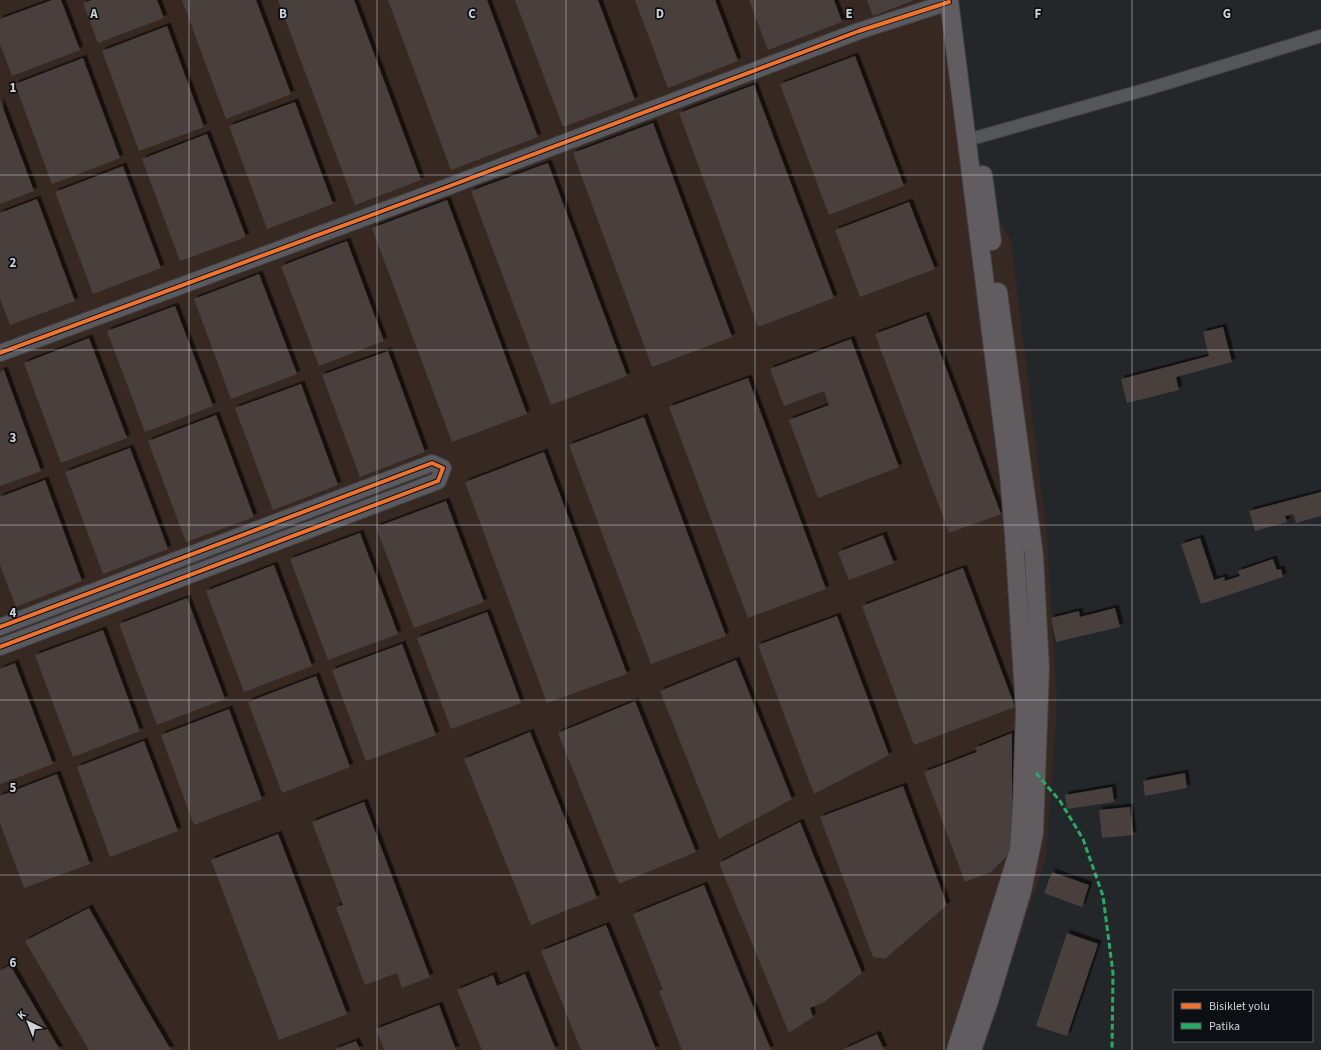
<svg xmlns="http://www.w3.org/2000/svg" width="1321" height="1050" font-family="'Source Sans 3',sans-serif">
  <defs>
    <filter id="shadow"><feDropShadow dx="3.5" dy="-3.5" stdDeviation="0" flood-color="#0009"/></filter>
  </defs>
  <rect width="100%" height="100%" fill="#24272a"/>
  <path fill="#372921" d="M 0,0 L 942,0 L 959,145 L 1011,241 L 1047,537 L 1057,704 L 1046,857 L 982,1050 L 0,1050 Z"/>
  <g fill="#493f3e" filter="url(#shadow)">
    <path d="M 52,0 L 61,0 L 80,50 L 12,76 L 0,44 L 0,19 Z"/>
    <path d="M 92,0 L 157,0 L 164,18 L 98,43 L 83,3 Z"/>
    <path d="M 182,0 L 256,0 L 291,94 L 226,119 Z"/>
    <path d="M 278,0 L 354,0 L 421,180 L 355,205 Z"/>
    <path d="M 388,0 L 487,0 L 538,137 L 451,170 Z"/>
    <path d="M 515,0 L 598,0 L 635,100 L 563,127 Z"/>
    <path d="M 635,0 L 715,0 L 738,61 L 668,88 Z"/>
    <path d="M 749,0 L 834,0 L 842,22 L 768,50 Z"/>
    <path d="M 867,0 L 914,0 L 873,16 Z"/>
    <path d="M 167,26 L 204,127 L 139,151 L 102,51 Z"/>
    <path d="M 855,56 L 904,186 L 829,215 L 780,84 Z"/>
    <path d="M 83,58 L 120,158 L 52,184 L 15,84 Z"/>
    <path d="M 754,85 L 834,298 L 758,327 L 679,113 Z"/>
    <path d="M 0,100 L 34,191 L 0,204 Z"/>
    <path d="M 295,102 L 333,204 L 267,229 L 229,126 Z"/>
    <path d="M 653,123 L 732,337 L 652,367 L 573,153 Z"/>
    <path d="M 207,134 L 246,237 L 180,261 L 142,159 Z"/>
    <path d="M 548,163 L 627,376 L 551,405 L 471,191 Z"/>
    <path d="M 123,166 L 161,268 L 93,294 L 55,192 Z"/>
    <path d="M 37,199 L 75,301 L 10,325 L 0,299 L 0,213 Z"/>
    <path d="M 447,200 L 527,414 L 452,442 L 372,228 Z"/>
    <path d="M 909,202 L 935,269 L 860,297 L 835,230 Z"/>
    <path d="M 347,241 L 384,341 L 319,366 L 281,266 Z"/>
    <path d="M 259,274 L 297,374 L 231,399 L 194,299 Z"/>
    <path d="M 175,306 L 213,406 L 145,432 L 107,331 Z"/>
    <path d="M 926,315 L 1001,514 L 949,533 L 875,334 Z"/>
    <path d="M 1223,327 L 1232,362 L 1176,377 L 1179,390 L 1127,403 L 1121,379 L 1209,356 L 1203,332 Z"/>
    <path d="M 89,338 L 127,438 L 61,463 L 24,363 Z"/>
    <path d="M 851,339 L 899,467 L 818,498 L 789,420 L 829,405 L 824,391 L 784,406 L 770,369 Z"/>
    <path d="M 388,351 L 425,452 L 360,477 L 322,375 Z"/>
    <path d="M 4,370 L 41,471 L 0,486 L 0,372 Z"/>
    <path d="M 748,378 L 826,589 L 748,618 L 669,407 Z"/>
    <path d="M 301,384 L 338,485 L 273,510 L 235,408 Z"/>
    <path d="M 216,415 L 254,517 L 186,542 L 148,441 Z"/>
    <path d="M 644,417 L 726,636 L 651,664 L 569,445 Z"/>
    <path d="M 130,448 L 168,549 L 103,574 L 65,472 Z"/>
    <path d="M 544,452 L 627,674 L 547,703 L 465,482 Z"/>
    <path d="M 45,480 L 82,581 L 16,607 L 0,565 L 0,497 Z"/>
    <path d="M 1321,492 L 1321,516 L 1296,523 L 1293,514 L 1285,516 L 1287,522 L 1255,531 L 1249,511 Z"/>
    <path d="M 446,501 L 484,602 L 414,628 L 376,527 Z"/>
    <path d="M 360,533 L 398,634 L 328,660 L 290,559 Z"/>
    <path d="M 883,535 L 894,563 L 849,580 L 838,552 Z"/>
    <path d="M 1200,538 L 1214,580 L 1224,577 L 1225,581 L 1240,576 L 1238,571 L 1273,559 L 1277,570 L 1281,569 L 1283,577 L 1201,604 L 1181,544 Z"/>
    <path d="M 274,565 L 312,666 L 244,692 L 206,591 Z"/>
    <path d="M 963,568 L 1015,707 L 914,745 L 862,606 Z"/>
    <path d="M 187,598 L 225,699 L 157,725 L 119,624 Z"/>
    <path d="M 1115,608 L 1120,627 L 1056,642 L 1051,618 L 1079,611 L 1080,617 Z"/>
    <path d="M 487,612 L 521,703 L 451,729 L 417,638 Z"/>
    <path d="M 837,616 L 889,755 L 814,794 L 758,645 Z"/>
    <path d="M 103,630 L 140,731 L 73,757 L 35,655 Z"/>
    <path d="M 402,644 L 436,735 L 366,761 L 332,670 Z"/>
    <path d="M 736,660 L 792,799 L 719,839 L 660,691 Z"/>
    <path d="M 15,663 L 53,764 L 0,784 L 0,669 Z"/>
    <path d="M 316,676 L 350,767 L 282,793 L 248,702 Z"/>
    <path d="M 635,701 L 696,852 L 619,884 L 558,733 Z"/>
    <path d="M 229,709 L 262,799 L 194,825 L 161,735 Z"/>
    <path d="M 530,732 L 597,898 L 531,925 L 464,759 Z"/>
    <path d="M 1012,733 L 1012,822 L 1009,854 L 991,872 L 965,882 L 924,772 L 977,752 L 975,748 Z"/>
    <path d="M 144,741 L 178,831 L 110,857 L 77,767 Z"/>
    <path d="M 1185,773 L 1187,788 L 1145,796 L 1143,781 Z"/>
    <path d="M 57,774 L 90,864 L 24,888 L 0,823 L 0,796 Z"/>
    <path d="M 903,786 L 947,905 L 885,959 L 873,957 L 820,817 Z"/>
    <path d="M 1112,787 L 1114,802 L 1067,809 L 1065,795 Z"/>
    <path d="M 364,802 L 430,977 L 402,988 L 397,973 L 365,985 L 336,907 L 343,905 L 312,822 Z"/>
    <path d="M 1130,807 L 1133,835 L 1102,838 L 1099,810 Z"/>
    <path d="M 800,822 L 862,973 L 824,1002 L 810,1008 L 813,1017 L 789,1033 L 719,863 Z"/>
    <path d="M 278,834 L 347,1014 L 279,1040 L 211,860 Z"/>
    <path d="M 1052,872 L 1089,885 L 1082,907 L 1044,893 Z"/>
    <path d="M 704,885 L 734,960 L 771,1050 L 682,1050 L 659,991 L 663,990 L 633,914 Z"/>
    <path d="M 89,908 L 145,1006 L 171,1050 L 89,1050 L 25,941 Z"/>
    <path d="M 606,925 L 638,1004 L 656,1050 L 581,1050 L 541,951 Z"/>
    <path d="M 1067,933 L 1098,944 L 1067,1036 L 1036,1026 Z"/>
    <path d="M 10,965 L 60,1050 L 0,1050 L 0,971 Z"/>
    <path d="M 525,974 L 556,1050 L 482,1050 L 457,990 L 493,975 L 497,986 Z"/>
    <path d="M 439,1005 L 456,1050 L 384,1050 L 376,1029 Z"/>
    <path d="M 877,1034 L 884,1050 L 844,1050 L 844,1049 Z"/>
    <path d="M 356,1041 L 360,1050 L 333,1050 Z"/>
  </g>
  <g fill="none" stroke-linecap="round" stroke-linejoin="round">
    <g stroke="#404246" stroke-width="14">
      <path id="street" d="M 978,137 L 1151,88 L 1321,36"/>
    </g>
    <g stroke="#404246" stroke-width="18">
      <g id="secondary">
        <path d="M 0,353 L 447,187 L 859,31 L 949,2"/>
        <path d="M 0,627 L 432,463 L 443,468 L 438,481 L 0,647"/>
      </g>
    </g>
    <g stroke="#404246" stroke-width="20">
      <g id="primary">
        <path d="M 949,0 L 1009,475 L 1014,535 L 1025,710 L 1022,805 L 1019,850 L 976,988 L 956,1050"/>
        <path d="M 983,175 L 992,241"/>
        <path d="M 972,1050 L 988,1004 L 1022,891 L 1034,833 L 1038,723 L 1040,669 L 1034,555 L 998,292"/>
      </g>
    </g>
    <use href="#street" stroke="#54575a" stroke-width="12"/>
    <use href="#secondary" stroke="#5a5a5e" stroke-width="16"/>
    <use href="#primary" stroke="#605c60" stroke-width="18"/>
    <path stroke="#26ab63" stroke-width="3" stroke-dasharray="6 3" stroke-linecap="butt" d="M 1036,773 L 1060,801 L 1083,839 L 1103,896 L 1113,973 L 1112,1050"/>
    <g stroke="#0c0f13" stroke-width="6">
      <g id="cycleway">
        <path d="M 0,353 L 447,187 L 859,31 L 949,2"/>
        <path d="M 0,627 L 432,463 L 443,468 L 438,481 L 0,647"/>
      </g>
    </g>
    <use href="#cycleway" stroke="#ef722f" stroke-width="4"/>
  </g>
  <path fill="none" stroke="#cdd2d7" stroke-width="1" stroke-opacity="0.55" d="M 189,0 L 189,1050M 377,0 L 377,1050M 566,0 L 566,1050M 755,0 L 755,1050M 944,0 L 944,1050M 1132,0 L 1132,1050M 0,175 L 1321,175M 0,350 L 1321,350M 0,525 L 1321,525M 0,700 L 1321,700M 0,875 L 1321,875"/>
  <g font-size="13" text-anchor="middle" font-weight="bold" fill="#cdd2d7" stroke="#0c0f13" stroke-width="3.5" stroke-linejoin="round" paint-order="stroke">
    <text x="94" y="18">A</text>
    <text x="283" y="18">B</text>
    <text x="472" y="18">C</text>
    <text x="660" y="18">D</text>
    <text x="849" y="18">E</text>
    <text x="1038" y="18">F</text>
    <text x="1227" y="18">G</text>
    <text x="13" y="92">1</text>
    <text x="13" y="267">2</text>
    <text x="13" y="442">3</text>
    <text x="13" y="617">4</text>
    <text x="13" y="792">5</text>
    <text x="13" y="967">6</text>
  </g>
  <rect x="1173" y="990" width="140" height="52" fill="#0c0f13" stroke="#595d61"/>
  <rect x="1181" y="1003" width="20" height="6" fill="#ef722f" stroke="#595d61"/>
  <text x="1209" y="1010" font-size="12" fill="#cdd2d7">Bisiklet yolu</text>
  <rect x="1181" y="1023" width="20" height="6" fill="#26ab63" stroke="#595d61"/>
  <text x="1209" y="1030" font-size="12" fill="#cdd2d7">Patika</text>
  <g transform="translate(28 1022) rotate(317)" stroke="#0c0f13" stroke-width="3" paint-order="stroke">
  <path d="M0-3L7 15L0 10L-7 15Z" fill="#cdd2d7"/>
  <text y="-6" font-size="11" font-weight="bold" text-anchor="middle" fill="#cdd2d7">K</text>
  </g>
</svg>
